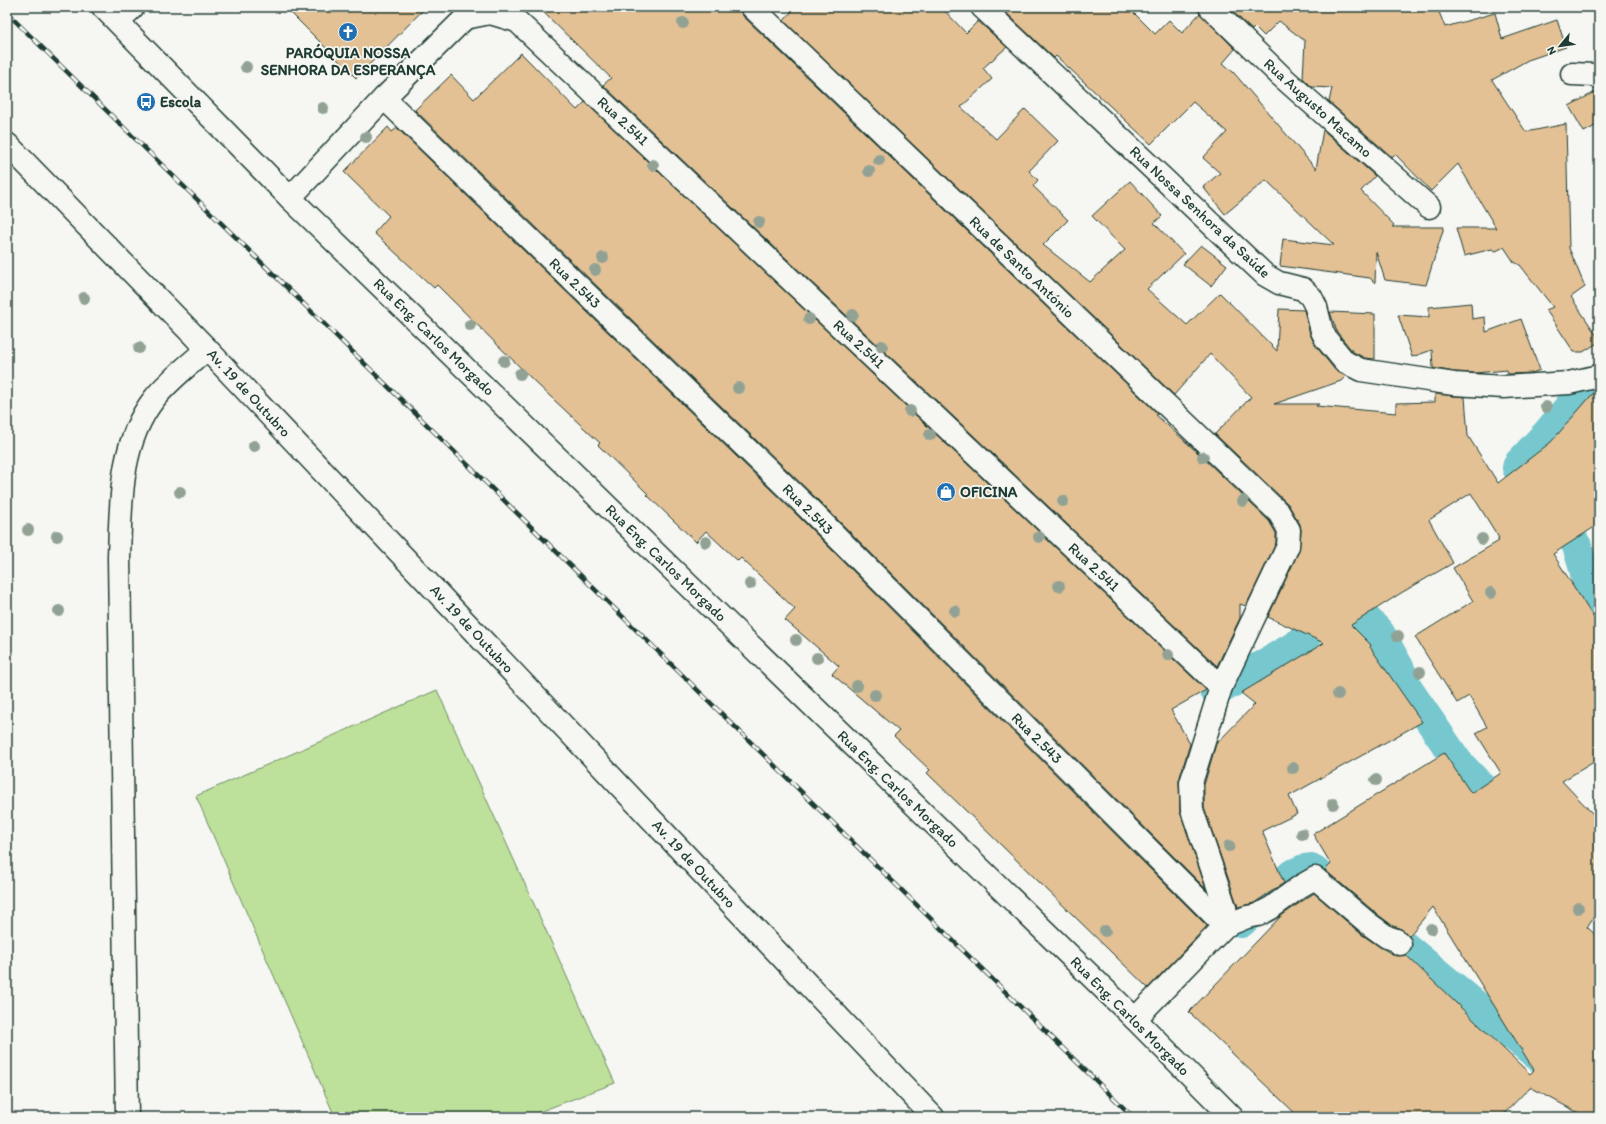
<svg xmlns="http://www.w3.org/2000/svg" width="1606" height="1124" font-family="Itim,sans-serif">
  <rect width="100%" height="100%" fill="#f6f6f2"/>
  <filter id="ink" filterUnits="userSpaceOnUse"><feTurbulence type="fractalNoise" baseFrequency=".025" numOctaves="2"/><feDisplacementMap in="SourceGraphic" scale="8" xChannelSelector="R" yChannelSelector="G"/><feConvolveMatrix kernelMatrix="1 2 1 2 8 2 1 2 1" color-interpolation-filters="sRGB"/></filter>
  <g filter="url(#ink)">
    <path fill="#bde09a" stroke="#6e8e67" d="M 437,690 L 615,1083 L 526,1117 L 335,1117 L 196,796 Z"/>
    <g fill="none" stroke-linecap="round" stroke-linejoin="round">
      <g stroke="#76c8ce" stroke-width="30">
        <path d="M 1599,386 L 1581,392 L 1547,433 L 1518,464 L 1517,468 L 1548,508 L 1557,512 L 1577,546 L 1584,569 L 1589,594 L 1599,625"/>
        <path d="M 1216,678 L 1211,685 L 1216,692 L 1293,647 L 1305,638 L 1339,596 L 1351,603 L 1380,633 L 1400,669 L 1408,689 L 1458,762 L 1509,816"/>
        <path d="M 1241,923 L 1292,874 L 1304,869 L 1311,868 L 1343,895"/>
        <path d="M 1377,923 L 1552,1068 L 1557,1064 L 1594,1082 L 1599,1082"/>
      </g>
    </g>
    <g fill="#e3c195" stroke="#1f3d34">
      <path d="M 285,7 L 426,7 L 356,78 Z"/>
      <path d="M 538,7 L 738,7 L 743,16 L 1158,414 L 1156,415 L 1197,452 L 1269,521 L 1276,533 L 1276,543 L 1246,606 L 1240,604 L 1240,618 L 1217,666 L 603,85 L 611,78 Z"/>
      <path d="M 795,7 L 941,7 L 966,33 L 978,21 L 1007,47 L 983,68 L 992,79 L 961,107 L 996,139 L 1025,109 L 1058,141 L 1029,171 L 1038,180 L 1033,186 L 1068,220 L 1043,245 L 1090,282 L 1125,250 L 1092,216 L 1130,181 L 1162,216 L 1154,223 L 1184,254 L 1147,289 L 1187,325 L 1220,293 L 1277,351 L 1279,309 L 1304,310 L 1310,334 L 1315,345 L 1335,370 L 1346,376 L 1341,381 L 1274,404 L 1319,404 L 1316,406 L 1396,413 L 1396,403 L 1435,402 L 1435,394 L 1465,397 L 1468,436 L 1498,483 L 1551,442 L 1596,390 L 1599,389 L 1599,524 L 1553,554 L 1599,626 L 1599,759 L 1562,781 L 1592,813 L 1599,818 L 1599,909 L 1587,927 L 1599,938 L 1599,1117 L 1586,1117 L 1530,1087 L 1501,1117 L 1299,1117 L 1189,1012 L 1281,916 L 1314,893 L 1361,934 L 1380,947 L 1396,956 L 1406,955 L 1530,1074 L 1534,1070 L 1433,907 L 1409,936 L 1400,928 L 1393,926 L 1377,914 L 1325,870 L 1331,864 L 1313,834 L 1444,753 L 1471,793 L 1501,773 L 1476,733 L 1487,727 L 1469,696 L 1457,703 L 1415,637 L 1473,601 L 1453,568 L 1499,541 L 1497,539 L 1499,538 L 1471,493 L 1429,520 L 1453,563 L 1401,593 L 1351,625 L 1371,645 L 1370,647 L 1422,722 L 1289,796 L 1297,814 L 1262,831 L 1284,883 L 1254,903 L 1238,907 L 1204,808 L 1204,785 L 1216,744 L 1255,704 L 1241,693 L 1324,643 L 1268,617 L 1299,551 L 1301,531 L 1300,524 L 1288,504 L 1215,434 L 1251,397 L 1210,354 L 1174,395 L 784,21 Z"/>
      <path d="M 1000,7 L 1128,7 L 1155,34 L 1169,20 L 1182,33 L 1200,13 L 1235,49 L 1223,63 L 1234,73 L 1316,169 L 1323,130 L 1375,176 L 1361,191 L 1394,225 L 1392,227 L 1444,227 L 1426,285 L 1385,280 L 1376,252 L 1375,283 L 1370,278 L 1280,266 L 1283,239 L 1334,245 L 1266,180 L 1225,214 L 1203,187 L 1220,173 L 1203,158 L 1227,132 L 1193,102 L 1151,144 L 1056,56 L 1054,58 Z"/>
      <path d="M 1228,7 L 1437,7 L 1445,27 L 1495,13 L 1502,39 L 1557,20 L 1566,47 L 1528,60 L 1492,80 L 1526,132 L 1566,124 L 1569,248 L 1585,287 L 1571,297 L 1599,339 L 1599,342 L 1583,352 L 1574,352 L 1546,310 L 1553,307 L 1520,265 L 1514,262 L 1504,247 L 1496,251 L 1492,249 L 1464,256 L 1456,228 L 1496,228 L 1458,164 L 1431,191 L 1395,154 L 1392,157 L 1329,102 L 1332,88 L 1312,87 L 1303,78 L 1305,41 L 1279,21 L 1264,36 L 1255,27 L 1252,30 Z"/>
      <path d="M 521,53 L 577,110 L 585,102 L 1206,690 L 1171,710 L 1190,744 L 1179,780 L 1180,811 L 1206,889 L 816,498 L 415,110 L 451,75 L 474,99 Z"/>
      <path d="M 1599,90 L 1599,124 L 1584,132 L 1569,106 Z"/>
      <path d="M 388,127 L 392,132 L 397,128 L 798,516 L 1207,926 L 1148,988 L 927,773 L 930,770 L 894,736 L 899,731 L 832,674 L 839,666 L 785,620 L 795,609 L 741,558 L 738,561 L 706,531 L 696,542 L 647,495 L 648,494 L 598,445 L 600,443 L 536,383 L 437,285 L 434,288 L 374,233 L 389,216 L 344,172 Z"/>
      <path d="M 1201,245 L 1227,265 L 1211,286 L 1183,264 Z"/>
      <path d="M 1471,303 L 1472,319 L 1485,317 L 1486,332 L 1521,319 L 1540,370 L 1532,373 L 1508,374 L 1507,370 L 1475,373 L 1455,372 L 1433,368 L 1432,350 L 1412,357 L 1398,315 L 1429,317 L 1429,307 Z"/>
      <path d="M 1330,312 L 1375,314 L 1375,359 L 1365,358 L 1353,352 L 1337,332 Z"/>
    </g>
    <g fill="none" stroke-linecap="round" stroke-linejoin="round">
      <g stroke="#1f3d34" stroke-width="25">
        <g id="minor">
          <path d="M 103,7 L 290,198 L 1135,1019 L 1232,1117"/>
          <path d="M 752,7 L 1279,513 L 1289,530 L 1288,546 L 1221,687 L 1191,783 L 1192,810 L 1225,907 L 1226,915 L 1225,926"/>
          <path d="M 982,7 L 1265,275 L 1279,283 L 1303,289 L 1311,297 L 1316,307 L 1322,331 L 1326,339 L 1345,362 L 1361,370 L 1454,384 L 1504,387 L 1569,383 L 1599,376"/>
          <path d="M 1210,7 L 1280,75 L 1429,207"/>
          <path d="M 118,22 L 133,7"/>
          <path d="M 1572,74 L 1595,75 L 1599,78"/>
          <path d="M 384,98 L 807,507 L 1225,926"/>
          <path d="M 7,144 L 207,349 L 933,1117"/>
          <path d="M 290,198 L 384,98 L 465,18 L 490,13 L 517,21 L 1221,687"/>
          <path d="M 1135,1019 L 1225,926 L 1247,917 L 1258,915 L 1271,908 L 1301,886 L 1315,878 L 1369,924 L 1387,937 L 1396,940 L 1400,944"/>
          <path d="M 127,1117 L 119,557 C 121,503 119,444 154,399 C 169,380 189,365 207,349"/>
        </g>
      </g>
      <use href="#minor" stroke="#f6f6f2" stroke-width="22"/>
      <g stroke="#1f3d34" stroke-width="4.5">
        <path id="rail" d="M 7,13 L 1133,1117"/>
      </g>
      <use href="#rail" stroke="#f6f6f2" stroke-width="3" stroke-dasharray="9" stroke-linecap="butt"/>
    </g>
    <g fill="#91a294">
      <circle cx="683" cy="23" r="6"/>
      <circle cx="246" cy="67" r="6"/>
      <circle cx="323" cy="108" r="6"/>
      <circle cx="366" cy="137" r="6"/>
      <circle cx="879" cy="160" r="6"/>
      <circle cx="653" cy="165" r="6"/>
      <circle cx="869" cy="171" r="6"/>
      <circle cx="759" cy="222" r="6"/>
      <circle cx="603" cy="258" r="6"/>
      <circle cx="595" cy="270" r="6"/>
      <circle cx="84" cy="298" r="6"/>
      <circle cx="853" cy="315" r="6"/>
      <circle cx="809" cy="319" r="6"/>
      <circle cx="470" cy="325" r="6"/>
      <circle cx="882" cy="346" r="6"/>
      <circle cx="139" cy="348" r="6"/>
      <circle cx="504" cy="361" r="6"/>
      <circle cx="520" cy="374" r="6"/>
      <circle cx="738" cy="388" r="6"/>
      <circle cx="1546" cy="407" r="6"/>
      <circle cx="910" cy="411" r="6"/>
      <circle cx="930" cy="435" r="6"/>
      <circle cx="254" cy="446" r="6"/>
      <circle cx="1203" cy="457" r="6"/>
      <circle cx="180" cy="492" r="6"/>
      <circle cx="1063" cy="501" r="6"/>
      <circle cx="1243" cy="501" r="6"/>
      <circle cx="28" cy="530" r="6"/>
      <circle cx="57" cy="536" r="6"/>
      <circle cx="1039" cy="537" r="6"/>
      <circle cx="1482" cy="539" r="6"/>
      <circle cx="706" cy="542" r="6"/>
      <circle cx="750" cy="584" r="6"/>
      <circle cx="1059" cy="586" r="6"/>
      <circle cx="1491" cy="593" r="6"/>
      <circle cx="59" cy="611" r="6"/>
      <circle cx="955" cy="611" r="6"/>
      <circle cx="1398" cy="636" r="6"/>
      <circle cx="796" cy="640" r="6"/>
      <circle cx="1168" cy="655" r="6"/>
      <circle cx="817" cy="658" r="6"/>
      <circle cx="1420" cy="672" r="6"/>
      <circle cx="857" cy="686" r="6"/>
      <circle cx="1338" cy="694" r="6"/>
      <circle cx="875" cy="695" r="6"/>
      <circle cx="1293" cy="768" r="6"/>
      <circle cx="1376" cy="780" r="6"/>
      <circle cx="1333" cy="804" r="6"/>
      <circle cx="1302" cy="834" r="6"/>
      <circle cx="1229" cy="846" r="6"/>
      <circle cx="1578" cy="908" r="6"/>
      <circle cx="1431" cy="929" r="6"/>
      <circle cx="1105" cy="931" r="6"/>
    </g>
  </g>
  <defs>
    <g id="church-disc" transform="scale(1)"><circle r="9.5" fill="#1f6fb2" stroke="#f6f6f2"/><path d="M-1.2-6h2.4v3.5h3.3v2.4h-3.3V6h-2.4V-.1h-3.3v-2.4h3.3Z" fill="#fff"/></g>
    <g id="bus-disc" transform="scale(1)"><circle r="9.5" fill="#1f6fb2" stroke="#f6f6f2"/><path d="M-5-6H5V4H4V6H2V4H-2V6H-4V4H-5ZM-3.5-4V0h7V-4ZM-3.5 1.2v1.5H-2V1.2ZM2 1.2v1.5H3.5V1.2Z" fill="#fff"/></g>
    <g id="shop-disc" transform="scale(1)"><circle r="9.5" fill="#1f6fb2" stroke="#f6f6f2"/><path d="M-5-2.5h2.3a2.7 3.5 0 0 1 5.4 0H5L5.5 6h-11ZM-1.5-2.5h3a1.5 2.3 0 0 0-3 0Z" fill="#fff"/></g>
  </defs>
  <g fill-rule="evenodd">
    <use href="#church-disc" x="348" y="32"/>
    <use href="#bus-disc" x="146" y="102"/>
    <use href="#shop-disc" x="946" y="492"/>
  </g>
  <g text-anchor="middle" stroke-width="3.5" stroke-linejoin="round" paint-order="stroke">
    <g font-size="15" font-weight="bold" fill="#1f3d34" stroke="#f6f6f2" text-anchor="start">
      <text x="348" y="58" text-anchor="middle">PARÓQUIA NOSSA<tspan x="348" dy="17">SENHORA DA ESPERANÇA</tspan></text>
      <text x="160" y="107">Escola</text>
      <text x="960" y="497">OFICINA</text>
    </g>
    <g font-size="15" fill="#1f3d34" stroke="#f6f6f2">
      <text transform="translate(1318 108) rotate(42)" y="5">Rua Augusto Macamo</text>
      <text transform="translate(623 121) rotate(43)" y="5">Rua 2.541</text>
      <text transform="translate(1200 212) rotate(43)" y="5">Rua Nossa Senhora da Saúde</text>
      <text transform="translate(1022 267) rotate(44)" y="5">Rua de Santo António</text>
      <text transform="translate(575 283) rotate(44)" y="5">Rua 2.543</text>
      <text transform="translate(434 337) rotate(44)" y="5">Rua Eng. Carlos Morgado</text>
      <text transform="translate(859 344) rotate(43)" y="5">Rua 2.541</text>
      <text transform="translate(249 393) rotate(47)" y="5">Av. 19 de Outubro</text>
      <text transform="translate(808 509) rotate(45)" y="5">Rua 2.543</text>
      <text transform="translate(666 563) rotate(44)" y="5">Rua Eng. Carlos Morgado</text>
      <text transform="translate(1094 567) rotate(43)" y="5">Rua 2.541</text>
      <text transform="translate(472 629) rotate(47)" y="5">Av. 19 de Outubro</text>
      <text transform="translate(1037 738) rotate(45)" y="5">Rua 2.543</text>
      <text transform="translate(898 789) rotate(44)" y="5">Rua Eng. Carlos Morgado</text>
      <text transform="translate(694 864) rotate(47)" y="5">Av. 19 de Outubro</text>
      <text transform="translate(1130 1016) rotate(45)" y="5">Rua Eng. Carlos Morgado</text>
    </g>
  </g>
  <rect width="1606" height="1124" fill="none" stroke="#f6f6f2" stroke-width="24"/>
  <rect x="12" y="12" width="1582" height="1100" fill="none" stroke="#1f3d34" stroke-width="1.5" filter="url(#ink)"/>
  <g transform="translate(1560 46) rotate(241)" stroke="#f6f6f2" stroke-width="3" paint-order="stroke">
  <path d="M0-3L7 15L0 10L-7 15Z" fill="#1f3d34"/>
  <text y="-6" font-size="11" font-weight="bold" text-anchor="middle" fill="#1f3d34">N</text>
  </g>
</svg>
